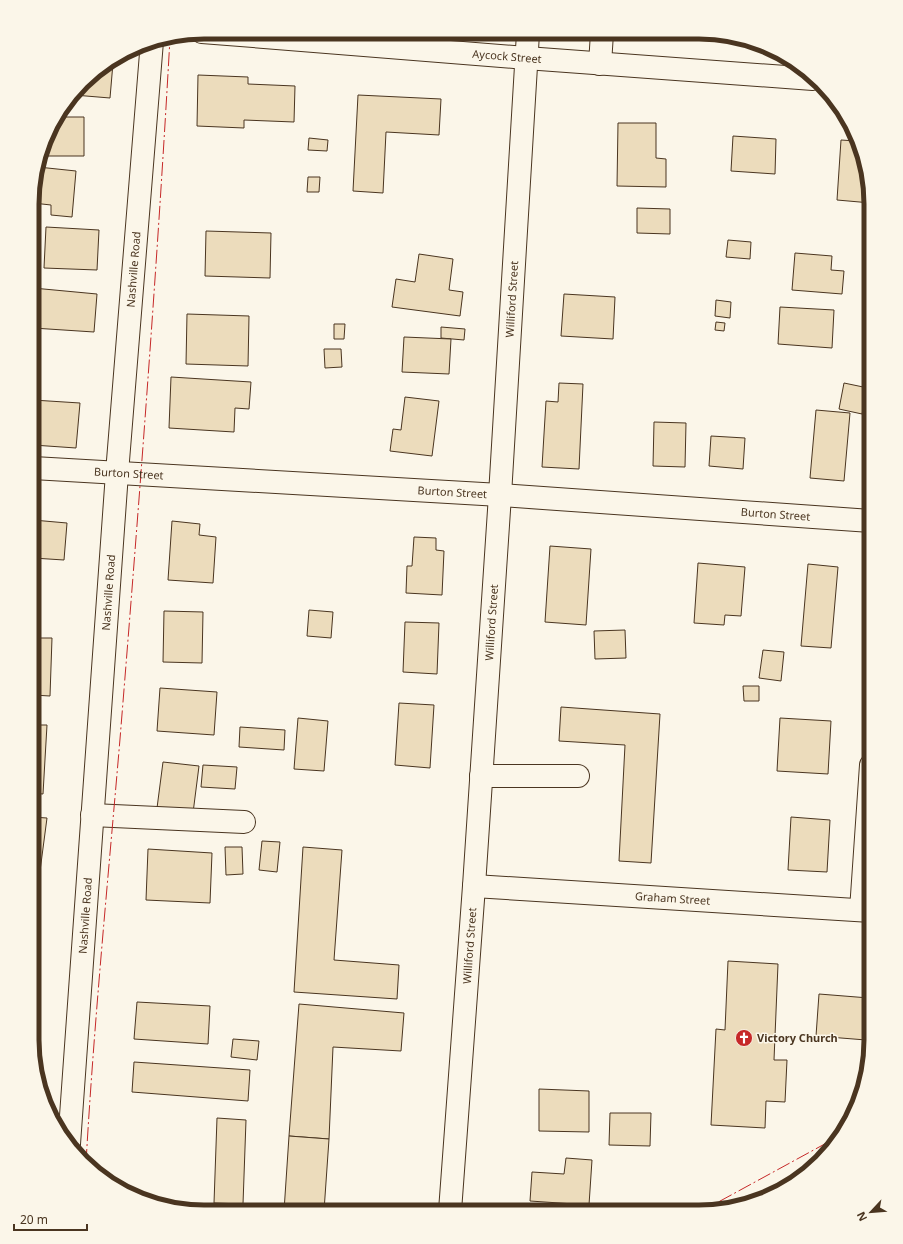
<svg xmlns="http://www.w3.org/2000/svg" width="903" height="1244" font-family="'Noto Sans',sans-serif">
  <rect width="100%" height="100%" fill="#fbf6e9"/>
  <g fill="#ecdcbc" stroke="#4a3520">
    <path d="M 687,33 L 722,34 L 742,39 L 686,36 Z"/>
    <path d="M 111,63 L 113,63 L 110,98 L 74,95 L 91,75 Z"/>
    <path d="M 198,75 L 248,77 L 248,84 L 295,86 L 294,122 L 244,120 L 244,128 L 197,126 Z"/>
    <path d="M 358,95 L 441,99 L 439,135 L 386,132 L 383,193 L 353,191 Z"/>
    <path d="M 56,117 L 84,117 L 84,156 L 42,156 Z"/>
    <path d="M 618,123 L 656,123 L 656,158 L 666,159 L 666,187 L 617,186 Z"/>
    <path d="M 733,136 L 776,139 L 775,174 L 731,171 Z"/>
    <path d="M 309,138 L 328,140 L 327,151 L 308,150 Z"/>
    <path d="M 841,140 L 856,141 L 871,203 L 837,200 Z"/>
    <path d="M 38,167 L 76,171 L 72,217 L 51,215 L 51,205 L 33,203 L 34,181 Z"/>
    <path d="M 308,177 L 320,177 L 319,192 L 307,192 Z"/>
    <path d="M 637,208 L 670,209 L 670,234 L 637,233 Z"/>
    <path d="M 46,227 L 99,230 L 97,270 L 44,268 Z"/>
    <path d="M 206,231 L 271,233 L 270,278 L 205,276 Z"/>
    <path d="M 728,240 L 751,242 L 750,259 L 726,257 Z"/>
    <path d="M 795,253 L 832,256 L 831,270 L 844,271 L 842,294 L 792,290 Z"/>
    <path d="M 419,254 L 453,259 L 449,290 L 463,292 L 460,316 L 392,307 L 396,279 L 415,282 Z"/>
    <path d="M 33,288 L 97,294 L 94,332 L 33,328 Z"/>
    <path d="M 564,294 L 615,297 L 613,339 L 561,336 Z"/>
    <path d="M 716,300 L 731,302 L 730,318 L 715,316 Z"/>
    <path d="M 780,307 L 834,310 L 832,348 L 778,344 Z"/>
    <path d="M 187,314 L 249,316 L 248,366 L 186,364 Z"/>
    <path d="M 716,322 L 725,323 L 724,331 L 715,330 Z"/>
    <path d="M 334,324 L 345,324 L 344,339 L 334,339 Z"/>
    <path d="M 441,327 L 465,329 L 464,340 L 441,338 Z"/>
    <path d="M 404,337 L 451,339 L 449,374 L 402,372 Z"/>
    <path d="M 324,349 L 341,349 L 342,367 L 325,368 Z"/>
    <path d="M 171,377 L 251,382 L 249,409 L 235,408 L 234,432 L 169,428 Z"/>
    <path d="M 559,383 L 583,384 L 579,469 L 542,467 L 546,401 L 558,402 Z"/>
    <path d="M 844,383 L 868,388 L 862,414 L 839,409 Z"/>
    <path d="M 405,397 L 439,401 L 432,456 L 390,451 L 393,429 L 401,430 Z"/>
    <path d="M 33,400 L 80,403 L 76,448 L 33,445 Z"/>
    <path d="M 816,410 L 850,413 L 844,481 L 810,478 Z"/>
    <path d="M 654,422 L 686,423 L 685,467 L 653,466 Z"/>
    <path d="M 711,436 L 745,438 L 743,469 L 709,466 Z"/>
    <path d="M 33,520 L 67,523 L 64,560 L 33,558 Z"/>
    <path d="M 172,521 L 200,524 L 199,535 L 216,537 L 213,583 L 168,580 Z"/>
    <path d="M 414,537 L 436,538 L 436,550 L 444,551 L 442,595 L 406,593 L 407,566 L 412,566 Z"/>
    <path d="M 550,546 L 591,549 L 586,625 L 545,622 Z"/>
    <path d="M 698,563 L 745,567 L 741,616 L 725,615 L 724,625 L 694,623 Z"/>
    <path d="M 808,564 L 838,567 L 831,648 L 801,646 Z"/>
    <path d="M 309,610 L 333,612 L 331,638 L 307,636 Z"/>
    <path d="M 164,611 L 203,612 L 202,663 L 163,662 Z"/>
    <path d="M 405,622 L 439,623 L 437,674 L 403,672 Z"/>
    <path d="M 625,630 L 626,658 L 595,659 L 594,631 Z"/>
    <path d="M 33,638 L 52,638 L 50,696 L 33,695 Z"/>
    <path d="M 763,650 L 784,652 L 781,681 L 759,678 Z"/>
    <path d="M 743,686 L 759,686 L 759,701 L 744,701 Z"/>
    <path d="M 160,688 L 217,692 L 214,735 L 157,731 Z"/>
    <path d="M 399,703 L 434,705 L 430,768 L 395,765 Z"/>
    <path d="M 561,707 L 660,714 L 651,863 L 619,861 L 625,745 L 559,741 Z"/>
    <path d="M 298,718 L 328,721 L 324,771 L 294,769 Z"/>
    <path d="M 780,718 L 831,721 L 828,774 L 777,771 Z"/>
    <path d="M 33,725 L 47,725 L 43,794 L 32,793 Z"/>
    <path d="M 240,727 L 285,730 L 284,750 L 239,747 Z"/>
    <path d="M 163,762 L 199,766 L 193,813 L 157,808 Z"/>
    <path d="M 203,765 L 237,767 L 235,789 L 201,787 Z"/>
    <path d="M 32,817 L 47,818 L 40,871 L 32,870 Z"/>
    <path d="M 791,817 L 830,820 L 827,872 L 788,870 Z"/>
    <path d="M 262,841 L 280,842 L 277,872 L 259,870 Z"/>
    <path d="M 225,847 L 242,847 L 243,874 L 226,875 Z"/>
    <path d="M 303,847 L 342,850 L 334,960 L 399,965 L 397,999 L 294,992 Z"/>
    <path d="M 148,849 L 212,853 L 210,903 L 146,900 Z"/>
    <path d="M 32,879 L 35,880 L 32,904 Z"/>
    <path d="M 728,961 L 778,964 L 774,1060 L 787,1060 L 785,1102 L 766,1101 L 765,1128 L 711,1125 L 716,1029 L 725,1030 Z"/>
    <path d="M 819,994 L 869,998 L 866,1040 L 816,1036 Z"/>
    <path d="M 137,1002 L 210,1006 L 208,1044 L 134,1039 Z"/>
    <path d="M 299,1004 L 404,1013 L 401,1051 L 333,1047 L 329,1139 L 289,1136 Z"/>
    <path d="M 233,1039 L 259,1041 L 257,1060 L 231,1057 Z"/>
    <path d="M 134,1062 L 250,1070 L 248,1101 L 132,1092 Z"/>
    <path d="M 539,1089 L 589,1091 L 589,1132 L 539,1131 Z"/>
    <path d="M 610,1113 L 651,1113 L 650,1146 L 609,1145 Z"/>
    <path d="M 217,1118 L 246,1120 L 243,1204 L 214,1203 Z"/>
    <path d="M 289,1136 L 329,1139 L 324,1211 L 284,1211 Z"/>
    <path d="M 566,1158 L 592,1160 L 589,1205 L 530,1201 L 532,1172 L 564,1174 Z"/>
  </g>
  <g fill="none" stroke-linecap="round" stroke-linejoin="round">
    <g stroke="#4a3520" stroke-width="24">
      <g id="minor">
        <path id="s1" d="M 202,32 L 526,58 L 813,79"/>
        <path d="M 600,64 L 602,33"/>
        <path id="s2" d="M 33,468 L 500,495 L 871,521"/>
        <path d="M 481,776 L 578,776"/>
        <path d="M 92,815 L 244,822"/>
        <path id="s3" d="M 474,886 L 871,911"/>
        <path d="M 861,910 L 871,765"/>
        <path id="s4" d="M 450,1211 L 474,886 L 500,495 L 528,33"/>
      </g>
    </g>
    <g stroke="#4a3520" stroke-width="24">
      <g id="major">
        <path id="s5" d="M 69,1144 L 117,473 L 152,41"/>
      </g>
    </g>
    <use href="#minor" stroke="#fbf6e9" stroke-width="22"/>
    <use href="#major" stroke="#fbf6e9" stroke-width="22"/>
    <g stroke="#c62828" stroke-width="1" stroke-dasharray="14 3 2 3" stroke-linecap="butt">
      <path d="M 86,1163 C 94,1022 108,880 120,739 C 139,505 157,272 170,38"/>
      <path d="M 700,1212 L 843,1134"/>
    </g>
  </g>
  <defs>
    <g id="church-disc" transform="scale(0.9)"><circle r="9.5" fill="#c62828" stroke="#fbf6e9"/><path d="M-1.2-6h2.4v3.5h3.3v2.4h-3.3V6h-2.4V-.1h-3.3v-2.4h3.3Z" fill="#fff"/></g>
  </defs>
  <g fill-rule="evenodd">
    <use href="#church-disc" x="744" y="1038"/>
  </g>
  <g text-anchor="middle" stroke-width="3" stroke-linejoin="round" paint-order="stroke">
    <g font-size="11" fill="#4a3520" stroke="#fbf6e9">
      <text dy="4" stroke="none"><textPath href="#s1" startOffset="306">Aycock Street</textPath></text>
      <text dy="4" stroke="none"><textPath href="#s5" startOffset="877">Nashville Road</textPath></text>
      <text dy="4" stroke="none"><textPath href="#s4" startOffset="914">Williford Street</textPath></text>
      <text dy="4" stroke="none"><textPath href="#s2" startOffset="96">Burton Street</textPath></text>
      <text dy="4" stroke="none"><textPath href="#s2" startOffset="420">Burton Street</textPath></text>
      <text dy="4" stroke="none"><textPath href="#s2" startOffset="744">Burton Street</textPath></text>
      <text dy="4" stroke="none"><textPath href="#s5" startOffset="553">Nashville Road</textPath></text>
      <text dy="4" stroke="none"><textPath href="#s4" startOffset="590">Williford Street</textPath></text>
      <text dy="4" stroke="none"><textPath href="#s3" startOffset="199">Graham Street</textPath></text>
      <text dy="4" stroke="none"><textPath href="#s5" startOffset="229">Nashville Road</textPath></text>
      <text dy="4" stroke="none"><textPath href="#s4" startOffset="266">Williford Street</textPath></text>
    </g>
    <g font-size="11" font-weight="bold" fill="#4a3520" stroke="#fbf6e9" text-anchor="start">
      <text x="757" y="1042">Victory Church</text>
    </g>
  </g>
  <path d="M0 0H903V1244H0ZM204 39H699A165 165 0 0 1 864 204V1040A165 165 0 0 1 699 1205H204A165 165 0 0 1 39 1040V204A165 165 0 0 1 204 39Z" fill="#fbf6e9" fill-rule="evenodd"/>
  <path fill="none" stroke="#4a3520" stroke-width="5" d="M204 39H699A165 165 0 0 1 864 204V1040A165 165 0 0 1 699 1205H204A165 165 0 0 1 39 1040V204A165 165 0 0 1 204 39Z"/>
  <g transform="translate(871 1212) rotate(244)" stroke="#fbf6e9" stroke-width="3" paint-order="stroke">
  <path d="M0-3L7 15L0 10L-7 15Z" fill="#4a3520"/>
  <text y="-6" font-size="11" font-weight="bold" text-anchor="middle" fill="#4a3520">N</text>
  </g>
  <path d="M14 1224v6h73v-6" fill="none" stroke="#4a3520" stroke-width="2"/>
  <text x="20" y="1224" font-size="12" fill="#4a3520" stroke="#fbf6e9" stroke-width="3" paint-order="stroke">20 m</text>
</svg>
